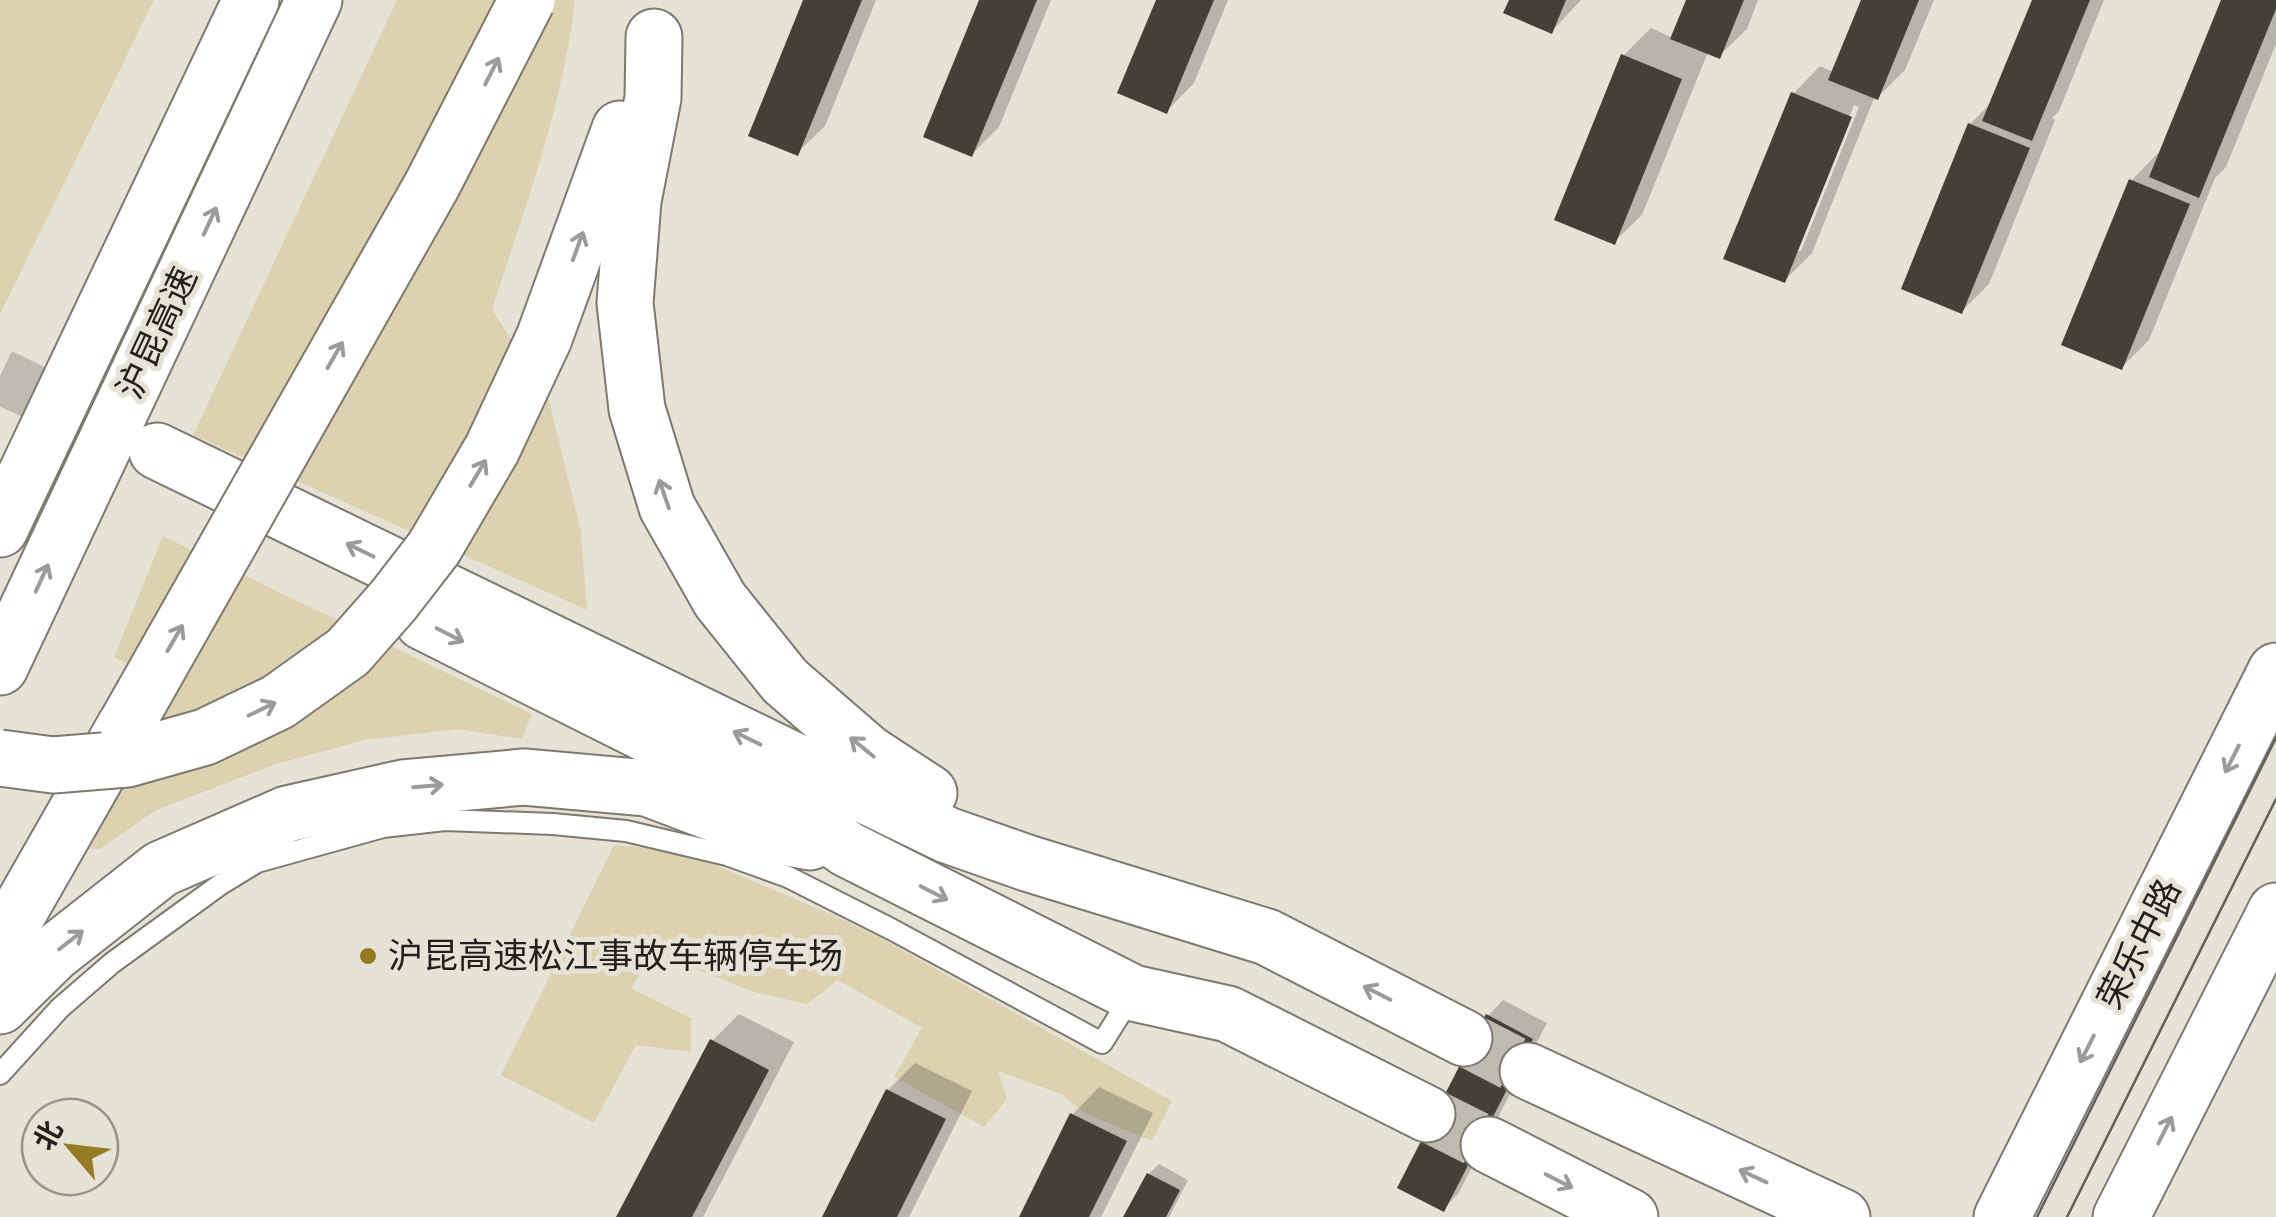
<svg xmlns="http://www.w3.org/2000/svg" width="2276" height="1217" font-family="'Roboto Condensed','Noto Sans SC',sans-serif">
  <rect width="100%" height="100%" fill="#e6e2d6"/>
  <g fill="#ddd2b0">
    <path d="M 0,0 L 154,0 L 0,314 Z"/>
    <path d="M 397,0 L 575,0 C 563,106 525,208 492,309 L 549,400 L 581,532 L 587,610 L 193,435 Z"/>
    <path d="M 163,536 L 532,714 L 522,739 L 457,729 L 365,740 L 276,764 L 156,810 L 100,849 L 80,848 L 165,682 L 114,657 Z"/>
    <path d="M 614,845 L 656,849 L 717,866 L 824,911 L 877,936 L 1172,1101 L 1152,1141 L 1086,1114 L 1061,1094 L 998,1071 L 1007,1099 L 984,1127 L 894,1077 L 922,1028 L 838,980 L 807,1004 L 754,992 L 655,953 L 631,988 L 691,1018 L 691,1052 L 636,1045 L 594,1123 L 501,1075 Z"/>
  </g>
  <g fill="#0003" fill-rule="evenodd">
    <path d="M 806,0 L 876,0 L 825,126 L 797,153 Z"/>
    <path d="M 981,0 L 1051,0 L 999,127 L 972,154 Z"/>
    <path d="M 1158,0 L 1228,0 L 1194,83 L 1167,111 Z"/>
    <path d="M 1511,0 L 1581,0 L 1552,31 Z"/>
    <path d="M 1689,0 L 1758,0 L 1747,29 L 1719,56 L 1708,52 L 1642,215 L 1614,242 L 1623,56 L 1651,28 L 1673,38 Z"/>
    <path d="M 1864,0 L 1934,0 L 1905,70 L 1878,97 L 1875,96 L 1812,253 L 1784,281 L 1793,94 L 1820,66 L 1834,72 ZM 1854,105 L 1859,107 L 1801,251 L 1795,251 Z"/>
    <path d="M 2035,0 L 2104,0 L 2059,111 L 2052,118 L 2055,120 L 1989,284 L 1962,311 L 1970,124 L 1993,101 Z"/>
    <path d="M 2224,0 L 2276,0 L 2276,44 L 2226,167 L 2215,178 L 2149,340 L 2122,367 L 2131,181 L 2158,153 L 2161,154 Z"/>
    <path d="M 1503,1000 L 1547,1023 L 1458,1194 L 1443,1209 L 1488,1016 Z"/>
    <path d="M 739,1014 L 794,1042 L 703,1217 L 619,1217 L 712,1041 Z"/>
    <path d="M 915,1063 L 972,1091 L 909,1217 L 825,1217 L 888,1090 Z"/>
    <path d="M 1099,1087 L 1153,1113 L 1101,1217 L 1021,1217 L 1072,1115 Z"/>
    <path d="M 1159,1164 L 1188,1180 L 1169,1217 L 1126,1217 L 1149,1174 Z"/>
  </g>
  <g fill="#434036">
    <path d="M 803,0 L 862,0 L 798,156 L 748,136 Z"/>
    <path d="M 979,0 L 1037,0 L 972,157 L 923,137 Z"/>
    <path d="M 1156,0 L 1214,0 L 1167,114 L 1117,93 Z"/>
    <path d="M 1509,0 L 1566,0 L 1552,34 L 1503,13 Z"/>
    <path d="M 1686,0 L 1744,0 L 1720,59 L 1670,39 Z"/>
    <path d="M 1861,0 L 1919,0 L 1878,100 L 1828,80 Z"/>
    <path d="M 2032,0 L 2090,0 L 2032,141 L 1982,121 Z"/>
    <path d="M 2221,0 L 2276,0 L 2276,9 L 2199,198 L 2149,177 Z"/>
    <path d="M 1621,54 L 1682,79 L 1615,245 L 1554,220 Z"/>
    <path d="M 1791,92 L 1852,117 L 1785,283 L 1723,259 Z"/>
    <path d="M 1968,123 L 2030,148 L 1962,314 L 1901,289 Z"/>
    <path d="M 2129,179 L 2190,204 L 2122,370 L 2061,345 Z"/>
    <path d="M 1486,1014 L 1533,1039 L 1444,1212 L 1397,1188 Z"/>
    <path d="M 710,1039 L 769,1070 L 692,1217 L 616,1217 Z"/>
    <path d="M 886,1089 L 946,1119 L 897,1217 L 822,1217 Z"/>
    <path d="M 1070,1113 L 1127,1141 L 1089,1217 L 1019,1217 Z"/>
    <path d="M 1147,1173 L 1180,1190 L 1166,1217 L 1123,1217 Z"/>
  </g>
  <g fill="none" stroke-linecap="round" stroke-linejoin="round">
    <g stroke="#bfbbb1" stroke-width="55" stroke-dasharray="55 28" stroke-linecap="butt">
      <path d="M 0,376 L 155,450"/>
      <path d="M 1464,1038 L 1528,1071"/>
      <path d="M 1427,1114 L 1489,1145"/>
    </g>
    <g stroke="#7d796e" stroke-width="24">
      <path id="service" d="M 0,1074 L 60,1008 L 112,963 L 221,884 L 257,862 L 383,827 L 445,820 L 553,824 L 626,831 L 727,855 L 788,877 L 891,929 L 1102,1043 L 1132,995"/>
    </g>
    <g stroke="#7d796e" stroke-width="59">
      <g id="primary">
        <path d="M 2002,1217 L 2276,671"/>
        <path d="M 2121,1217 L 2276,911"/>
      </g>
    </g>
    <g stroke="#7d796e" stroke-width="59">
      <g id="motorway">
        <path d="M 654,37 L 653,98 L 633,201 L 625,303 L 637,409 L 667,507 L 720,600 L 785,681 L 868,753 L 929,793"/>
        <path d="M 544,338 L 620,129"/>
        <path d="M 157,451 L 947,835 L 1027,863 L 1267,937 L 1464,1038"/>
        <path d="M 0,529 L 251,0"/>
        <path d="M 423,622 L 784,803 L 847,849 L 1133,993 L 1228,1014 L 1427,1114"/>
        <path d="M 0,667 L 314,0"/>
        <path d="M 0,945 L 125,726"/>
        <path d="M 0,1006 L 54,953 L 161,869 L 287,814 L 403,788 L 524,777 L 647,788 L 771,835 L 810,842"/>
        <path d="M 1528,1071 L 1842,1217"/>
        <path d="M 1489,1145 L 1630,1217"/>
      </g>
    </g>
    <use href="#service" stroke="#fff" stroke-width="20"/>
    <use href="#primary" stroke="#fff" stroke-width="55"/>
    <use href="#motorway" stroke="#fff" stroke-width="55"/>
    <g stroke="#63605a" stroke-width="2.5">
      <path d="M 2037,1217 L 2276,738"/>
      <path d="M 2067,1217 L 2276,799"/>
    </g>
    <g stroke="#7d796e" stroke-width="59" stroke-linecap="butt">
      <g id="motorway-bridge">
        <path d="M 127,723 L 432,185 L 527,0"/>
        <path d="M 0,758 L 53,765 L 127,759 L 205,737 L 278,702 L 348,652 L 393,601 L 434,548 L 492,449 L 544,338"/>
      </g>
    </g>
    <use href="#motorway-bridge" stroke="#fff" stroke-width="55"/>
  </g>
  <defs><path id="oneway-shaft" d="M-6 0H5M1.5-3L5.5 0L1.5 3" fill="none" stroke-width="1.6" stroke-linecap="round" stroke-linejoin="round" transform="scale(2.5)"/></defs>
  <g stroke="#9c9b99">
    <use href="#oneway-shaft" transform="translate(492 71) rotate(-63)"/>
    <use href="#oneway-shaft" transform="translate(210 221) rotate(-65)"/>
    <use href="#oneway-shaft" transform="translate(578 246) rotate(-70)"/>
    <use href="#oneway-shaft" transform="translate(335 355) rotate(-60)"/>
    <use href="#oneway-shaft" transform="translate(478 473) rotate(-59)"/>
    <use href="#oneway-shaft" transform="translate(664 494) rotate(-109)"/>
    <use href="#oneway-shaft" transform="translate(360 550) rotate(-154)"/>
    <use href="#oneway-shaft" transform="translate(42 578) rotate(-65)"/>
    <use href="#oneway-shaft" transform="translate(450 635) rotate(27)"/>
    <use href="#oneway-shaft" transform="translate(175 638) rotate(-60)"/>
    <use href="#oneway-shaft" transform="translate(262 709) rotate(-26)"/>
    <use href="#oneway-shaft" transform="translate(747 738) rotate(-154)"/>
    <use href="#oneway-shaft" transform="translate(862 747) rotate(-141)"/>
    <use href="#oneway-shaft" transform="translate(2232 759) rotate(117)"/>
    <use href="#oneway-shaft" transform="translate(428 786) rotate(-5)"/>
    <use href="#oneway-shaft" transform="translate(934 893) rotate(27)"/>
    <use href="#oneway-shaft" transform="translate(71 940) rotate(-38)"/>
    <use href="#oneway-shaft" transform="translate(1377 993) rotate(-153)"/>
    <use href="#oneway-shaft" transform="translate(2087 1049) rotate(117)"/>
    <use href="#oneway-shaft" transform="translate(2165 1130) rotate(-63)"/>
    <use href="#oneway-shaft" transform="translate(1753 1176) rotate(-155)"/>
    <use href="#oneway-shaft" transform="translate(1559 1181) rotate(27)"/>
  </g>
  <circle fill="#957c24" stroke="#e6e2d6" stroke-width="4" cx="368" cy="956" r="10"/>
  <g text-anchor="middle" stroke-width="10" stroke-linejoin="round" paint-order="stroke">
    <g font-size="35" fill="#22201c" stroke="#e6e2d6">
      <text transform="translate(157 333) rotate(-65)" y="12">沪昆高速</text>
      <text transform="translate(2139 944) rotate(-63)" y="12">荣乐中路</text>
    </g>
    <g font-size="35" fill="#22201c" stroke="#e6e2d6" text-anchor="start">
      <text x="388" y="968">沪昆高速松江事故车辆停车场</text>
    </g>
  </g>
  <g transform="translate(70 1147) rotate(298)"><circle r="48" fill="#e6e2d6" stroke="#98948c" stroke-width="2.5"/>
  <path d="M0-8L18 38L0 25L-18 38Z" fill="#957c24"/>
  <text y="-15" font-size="28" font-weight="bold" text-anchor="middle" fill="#22201c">北</text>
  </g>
</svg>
